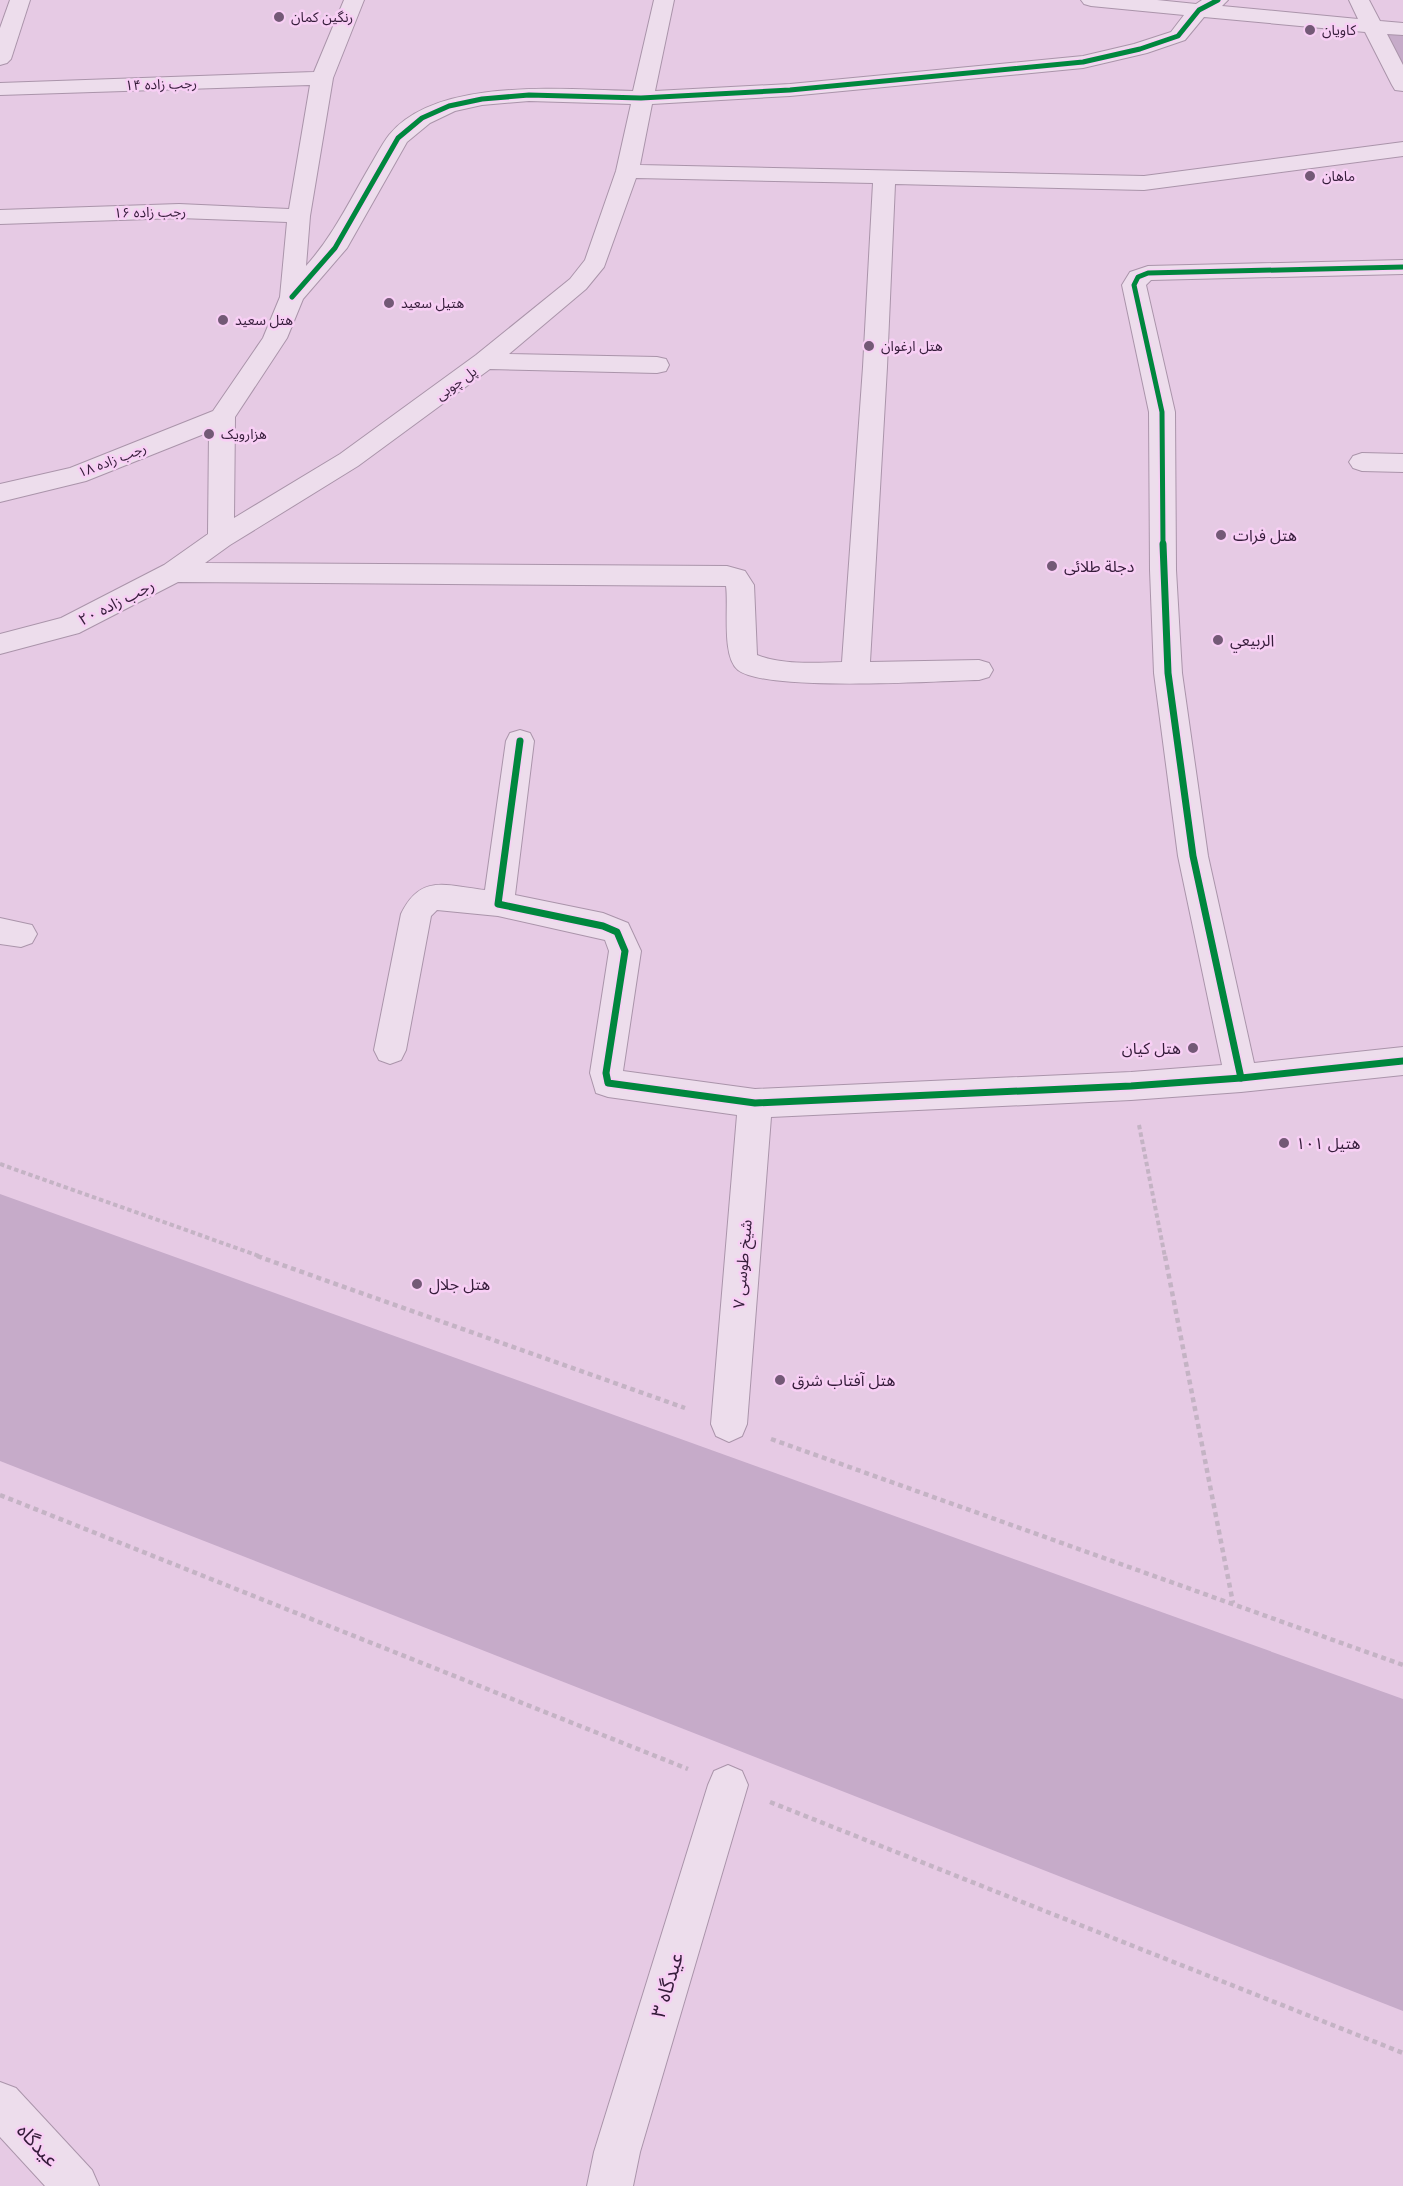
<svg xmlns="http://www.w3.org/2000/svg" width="1403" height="2186" font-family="Lora,'Noto Sans Arabic',serif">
  <rect width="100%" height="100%" fill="#e6cae4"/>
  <g fill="#c6abc9">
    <path d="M 1382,28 L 1403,29 L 1403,68 Z"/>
    <path d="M 0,1194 L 1403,1699 L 1403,2011 L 0,1461 Z"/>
  </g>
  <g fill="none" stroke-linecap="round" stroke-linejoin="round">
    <g stroke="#aa94aa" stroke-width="2">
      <g id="minor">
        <path d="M 10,0 L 30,0 L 11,59 L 7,63 L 0,65 L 0,28 Z"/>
        <path d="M 344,0 L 364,0 L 333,78 L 310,216 L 306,266 C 333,236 350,200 370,166 C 376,156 382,144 389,135 C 437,76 565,90 633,91 L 654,0 L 674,0 L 655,91 L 790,84 L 1083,56 L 1134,44 L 1171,32 L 1184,15 L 1091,6 L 1084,4 L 1081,0 L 1157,0 L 1196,4 L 1202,0 L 1228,0 L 1222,6 L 1358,19 L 1349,0 L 1369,0 L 1380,21 L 1403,23 L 1403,35 L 1387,34 L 1403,65 L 1403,91 L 1395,90 L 1392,85 L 1365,32 L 1204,17 L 1185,40 L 1147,53 L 1083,68 L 790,96 L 652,104 L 640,165 L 1144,176 L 1403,142 L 1403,156 L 1144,190 L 895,184 L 887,367 L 870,662 L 979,660 L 989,663 L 993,670 L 989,677 L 979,680 C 936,681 766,692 738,670 C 721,656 729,606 726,586 L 178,582 L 79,633 L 0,654 L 0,634 L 61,618 L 164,565 L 208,534 L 209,432 L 86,481 L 0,502 L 0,484 L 70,468 L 213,411 L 263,338 L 280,297 L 287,222 L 179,218 L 0,224 L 0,210 L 179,204 L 289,209 L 310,85 L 0,95 L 0,83 L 314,72 ZM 529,101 L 631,104 L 616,171 L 585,260 L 570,279 L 476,355 L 340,454 L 234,518 L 235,417 L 287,338 L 303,299 L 347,248 L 407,142 L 430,123 L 455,111 L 482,105 ZM 636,178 L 873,183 L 863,367 L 842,662 C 815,663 782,665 757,655 L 754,585 L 745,571 L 727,566 L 205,563 L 230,545 L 358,466 L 490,369 L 657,373 L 666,371 L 669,365 L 666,359 L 657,357 L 509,354 L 586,289 L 604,267 Z"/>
        <path d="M 1403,260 L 1403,274 L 1151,280 L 1146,285 L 1175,412 L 1176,570 L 1182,673 L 1208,856 L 1254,1063 L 1403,1047 L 1403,1075 L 1241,1092 L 1131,1100 L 771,1117 L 747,1424 L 742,1436 L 729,1442 L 716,1436 L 711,1424 L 737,1115 L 608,1097 L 596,1093 L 590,1073 L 609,951 L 605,940 L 498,916 L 437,910 L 431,916 L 406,1050 L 401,1060 L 390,1064 L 379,1060 L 374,1050 L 401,914 C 421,873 446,886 485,890 L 506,741 L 510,733 L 520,730 L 530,733 L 534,741 L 515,895 L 603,913 L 628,923 L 641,951 L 623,1071 L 755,1089 L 1131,1072 L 1222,1065 L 1178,856 L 1154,673 L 1150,570 L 1149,412 L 1122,285 L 1130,272 L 1148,266 Z"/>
        <path d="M 1362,453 L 1403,454 L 1403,472 L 1362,471 L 1353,468 L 1349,462 L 1353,456 Z"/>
        <path d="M 0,918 L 32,925 L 37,934 L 32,943 L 21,947 L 0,944 Z"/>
        <path d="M 728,1765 L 742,1771 L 748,1785 L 640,2152 L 633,2186 L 587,2186 L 594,2152 L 708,1785 L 714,1771 Z"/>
        <path d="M 0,2082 L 16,2088 L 92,2170 L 99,2186 L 45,2186 L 0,2137 Z"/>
      </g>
    </g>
    <g stroke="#c4b3c4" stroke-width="4" stroke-dasharray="4.5 3" stroke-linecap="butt">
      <path d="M 1139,1125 L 1165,1257"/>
      <path d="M 0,1164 L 262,1257"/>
    </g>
    <g stroke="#c4b3c4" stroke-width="4.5" stroke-dasharray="5 4" stroke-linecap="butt">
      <path d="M 257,1256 L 685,1408"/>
      <path d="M 1165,1256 L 1233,1603"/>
      <path d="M 771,1439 L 1403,1665"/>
      <path d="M 0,1495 L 688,1769"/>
      <path d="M 770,1802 L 1403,2053"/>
    </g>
    <use href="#minor" fill="#edddec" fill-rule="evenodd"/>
    <g stroke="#f8cff5" stroke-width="8">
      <g id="cycleway-far1">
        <path d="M 292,297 L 335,248 L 398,138 L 422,118 L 449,106 L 482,99 L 529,95 L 641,98 L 790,90 L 1083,62 L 1140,49 L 1178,36 L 1199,10 L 1218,0"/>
        <path d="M 1163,546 L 1162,412 L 1134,285 L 1138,277 L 1148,273 L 1403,267"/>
      </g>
    </g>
    <g stroke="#f8cff5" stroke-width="10">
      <g id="cycleway">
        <path d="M 1163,544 L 1168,673 L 1193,856 L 1241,1078"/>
        <path d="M 520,741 L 498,904 L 603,926 L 617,932 L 625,951 L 606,1073 L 608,1083 L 755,1103 L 1131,1086 L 1241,1078 L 1403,1061"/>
      </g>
    </g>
    <use href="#cycleway-far1" stroke="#00873e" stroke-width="5"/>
    <use href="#cycleway" stroke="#00873e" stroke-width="7"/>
  </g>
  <g fill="#735976" stroke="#f8cff5" stroke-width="2">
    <circle cx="279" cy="17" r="6"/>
    <circle cx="1310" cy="30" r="6"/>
    <circle cx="1310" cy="176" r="6"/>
    <circle cx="389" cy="303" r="6"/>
    <circle cx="223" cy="320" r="6"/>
    <circle cx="869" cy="346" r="6"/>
    <circle cx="209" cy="434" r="6"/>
    <circle cx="1221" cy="535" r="6"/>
    <circle cx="1052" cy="566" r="6"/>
    <circle cx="1218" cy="640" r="6"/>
    <circle cx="1193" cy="1048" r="6"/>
    <circle cx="1284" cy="1143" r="6"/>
    <circle cx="417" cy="1284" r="6"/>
    <circle cx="780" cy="1380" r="6"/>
  </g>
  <g text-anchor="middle" stroke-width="5" stroke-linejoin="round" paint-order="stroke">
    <g font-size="14" fill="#351c3a" stroke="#f8cff5" text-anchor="start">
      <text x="291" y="22">رنگین کمان</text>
      <text x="1322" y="35">کاویان</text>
      <text x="1322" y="181">ماهان</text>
      <text x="401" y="308">هتیل سعید</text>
      <text x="235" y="325">هتل سعید</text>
      <text x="881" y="351">هتل ارغوان</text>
      <text x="221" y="439">هزارویک</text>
    </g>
    <g font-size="14" fill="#351c3a" stroke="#f8cff5">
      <text transform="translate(161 84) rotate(-2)" y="5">رجب زاده ۱۴</text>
      <text transform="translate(150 212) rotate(-1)" y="5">رجب زاده ۱۶</text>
      <text transform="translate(456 383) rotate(-36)" y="5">پل چوبی</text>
      <text transform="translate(112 460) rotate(-21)" y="5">رجب زاده ۱۸</text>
    </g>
    <g font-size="16" fill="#351c3a" stroke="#f8cff5" text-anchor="start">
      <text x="1233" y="541">هتل فرات</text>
      <text x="1064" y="572">دجلة طلائی</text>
      <text x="1230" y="646">الربيعي</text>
      <text x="1181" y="1054" text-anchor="end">هتل کیان</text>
      <text x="1296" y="1149">هتیل ۱۰۱</text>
      <text x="429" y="1290">هتل جلال</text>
      <text x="792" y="1386">هتل آفتاب شرق</text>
    </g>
    <g font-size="16" fill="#351c3a" stroke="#f8cff5">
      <text transform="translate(116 602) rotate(-27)" y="6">رجب زاده ۲۰</text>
      <text transform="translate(742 1264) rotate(-85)" y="6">شیخ طوسی ۷</text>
    </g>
    <g font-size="20" fill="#351c3a" stroke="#f8cff5">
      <text transform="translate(667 1985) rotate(-73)" y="7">عیدگاه ۳</text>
      <text transform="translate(38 2145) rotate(47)" y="7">عیدگاه</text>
    </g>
  </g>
</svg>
